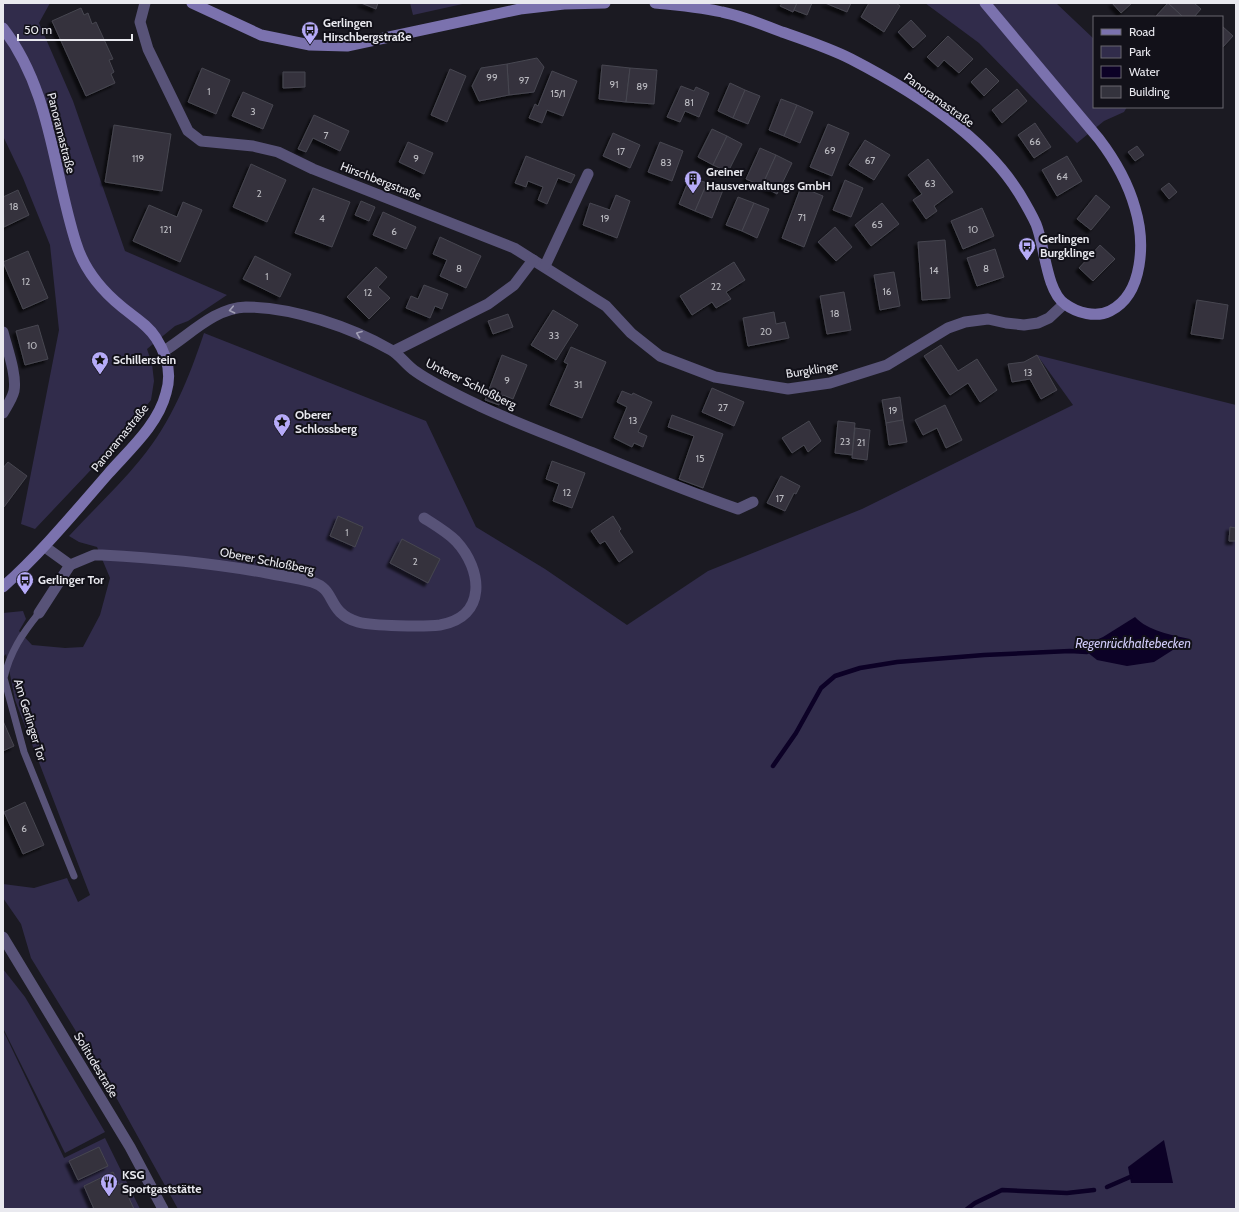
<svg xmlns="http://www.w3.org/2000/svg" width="1239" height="1212" font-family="Cabin,sans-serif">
  <defs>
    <filter id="shadow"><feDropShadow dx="-3.5" dy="3.5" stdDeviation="1" flood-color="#0009"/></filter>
  </defs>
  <rect width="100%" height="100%" fill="#1b1a22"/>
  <g fill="#312c4b">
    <path d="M 3,3 L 50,3 L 39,23 L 73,101 L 125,251 L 227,295 L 188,321 L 175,326 L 147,349 L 152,364 L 154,381 L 151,400 L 121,438 L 35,529 L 21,524 L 59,330 L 50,245 L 23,178 L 3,136 Z"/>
    <path d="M 410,3 L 467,3 L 413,15 Z"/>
    <path d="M 925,3 L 1056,3 L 1094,39 L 1094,107 L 1127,107 L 1124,112 L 1104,121 L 1077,143 L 979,43 Z"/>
    <path d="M 204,333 L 426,421 L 476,527 L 545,569 L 627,625 L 708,571 L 862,509 L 1073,405 L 1037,355 L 1236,405 L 1236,1209 L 178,1209 L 112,1090 L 31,958 L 21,924 L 3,898 L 3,884 L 34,888 L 67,878 L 78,902 L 90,895 L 15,700 L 6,654 L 3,657 L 3,613 L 23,611 L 26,619 L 19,631 L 32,645 L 65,648 L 83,647 L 100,615 L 110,578 L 97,547 L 79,542 L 69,536 C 92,511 118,487 140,460 C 171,423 189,378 204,333 Z"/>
    <path d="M 3,969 L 25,997 L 105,1132 L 65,1153 L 3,1028 Z"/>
    <path d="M 3,1030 L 64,1158 L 105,1138 L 140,1209 L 3,1209 Z"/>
  </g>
  <g fill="#0c0126">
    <path d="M 1135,617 C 1148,631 1172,635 1190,639 L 1154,662 L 1127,666 L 1097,660 L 1087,652 L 1087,644 L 1103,637 Z"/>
    <path d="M 1164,1140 L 1173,1183 L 1131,1183 L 1128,1167 Z"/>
  </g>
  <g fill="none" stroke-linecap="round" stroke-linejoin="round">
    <g stroke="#0c0126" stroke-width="4.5">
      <path d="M 773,766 L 796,733 L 821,688 L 835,676 L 860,668 L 897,662 L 984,655 L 1070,651 L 1087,652"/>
      <path d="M 1107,1187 L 1130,1177"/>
      <path d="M 967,1209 L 975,1203 L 1002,1190 L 1067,1193 L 1094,1190"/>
    </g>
  </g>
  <g fill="#34333d" stroke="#474650" filter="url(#shadow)">
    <path d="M 361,3 L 378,3 L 376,9 Z"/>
    <path d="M 782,3 L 797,3 L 793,12 L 780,6 Z"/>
    <path d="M 797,3 L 812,3 L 807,15 L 794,10 Z"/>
    <path d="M 825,3 L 851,3 L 847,12 Z"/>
    <path d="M 869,3 L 896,3 L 900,6 L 884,32 L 861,17 Z"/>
    <path d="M 1112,3 L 1132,3 L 1121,13 Z"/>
    <path d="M 1168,3 L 1194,3 L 1201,9 L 1194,17 L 1183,17 Z"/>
    <path d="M 1168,3 L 1183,17 L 1156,16 Z"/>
    <path d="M 81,8 L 84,15 L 88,13 L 92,24 L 96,22 L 113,59 L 109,60 L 114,72 L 111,74 L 115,83 L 86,96 L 52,21 Z"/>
    <path d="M 911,20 L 926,36 L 913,48 L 898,32 Z"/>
    <path d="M 1222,26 L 1233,36 L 1222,48 Z"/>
    <path d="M 948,36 L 973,59 L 959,73 L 944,60 L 938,67 L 927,57 Z"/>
    <path d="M 537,58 L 544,67 L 534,92 L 509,95 L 507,64 Z"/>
    <path d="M 507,64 L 509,95 L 479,101 L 472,86 L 481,68 Z"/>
    <path d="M 602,65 L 630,68 L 626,102 L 599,99 Z"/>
    <path d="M 202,68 L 230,80 L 216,114 L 188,102 Z"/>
    <path d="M 630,68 L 657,70 L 654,104 L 626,102 Z"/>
    <path d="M 986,68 L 999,81 L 984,96 L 971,82 Z"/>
    <path d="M 450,69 L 466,76 L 447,122 L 431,115 Z"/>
    <path d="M 552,71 L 577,81 L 563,116 L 547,110 L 542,123 L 529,118 L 535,104 L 538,106 Z"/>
    <path d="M 283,72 L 305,72 L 305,87 L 283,88 Z"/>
    <path d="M 730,83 L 745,90 L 733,118 L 718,111 Z"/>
    <path d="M 681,86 L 694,91 L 696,87 L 709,93 L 699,117 L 685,111 L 680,122 L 667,117 Z"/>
    <path d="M 1017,89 L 1027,101 L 1002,123 L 992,110 Z"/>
    <path d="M 745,90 L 760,96 L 748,124 L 733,118 Z"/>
    <path d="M 243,92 L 273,105 L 263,129 L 232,116 Z"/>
    <path d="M 781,99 L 797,105 L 784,136 L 769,130 Z"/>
    <path d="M 797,105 L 813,112 L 800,143 L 784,136 Z"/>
    <path d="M 314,115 L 349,131 L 340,151 L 313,138 L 306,152 L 298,149 Z"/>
    <path d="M 1035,123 L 1051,147 L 1034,158 L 1018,135 Z"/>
    <path d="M 828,124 L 849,133 L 832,176 L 810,167 Z"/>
    <path d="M 114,125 L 171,134 L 162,191 L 105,182 Z"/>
    <path d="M 712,129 L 727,136 L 713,165 L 698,157 Z"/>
    <path d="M 613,133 L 640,145 L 630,168 L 603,156 Z"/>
    <path d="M 727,136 L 742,144 L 728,172 L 713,165 Z"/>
    <path d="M 865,140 L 890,155 L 874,180 L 849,165 Z"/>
    <path d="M 408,142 L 433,153 L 424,174 L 399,162 Z"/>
    <path d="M 660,142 L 683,151 L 672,181 L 648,172 Z"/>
    <path d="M 1137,146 L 1144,155 L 1135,161 L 1128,152 Z"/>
    <path d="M 760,148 L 776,155 L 762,186 L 746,179 Z"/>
    <path d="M 776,155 L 792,163 L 777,194 L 762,186 Z"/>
    <path d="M 526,156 L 575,175 L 571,183 L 558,178 L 547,204 L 538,200 L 543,187 L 528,181 L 526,187 L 515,183 Z"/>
    <path d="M 1067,156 L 1082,181 L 1057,196 L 1042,170 Z"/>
    <path d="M 928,159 L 953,192 L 934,206 L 937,211 L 926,219 L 913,200 L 922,194 L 908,175 Z"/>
    <path d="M 251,164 L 286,180 L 267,222 L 233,207 Z"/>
    <path d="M 690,177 L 707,183 L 695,211 L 679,204 Z"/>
    <path d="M 845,180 L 863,188 L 851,217 L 833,210 Z"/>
    <path d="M 707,183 L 723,190 L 712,218 L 695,211 Z"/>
    <path d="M 1169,183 L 1177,192 L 1169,199 L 1161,189 Z"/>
    <path d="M 801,187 L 823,196 L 804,247 L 782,238 Z"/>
    <path d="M 313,188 L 350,202 L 332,247 L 295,233 Z"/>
    <path d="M 18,190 L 29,215 L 4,227 L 3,197 Z"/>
    <path d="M 616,195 L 630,201 L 617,238 L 583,225 L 590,203 L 610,210 Z"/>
    <path d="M 1096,195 L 1110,207 L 1091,230 L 1077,219 Z"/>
    <path d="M 738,197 L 754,203 L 742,231 L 726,225 Z"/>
    <path d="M 361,201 L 375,207 L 369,221 L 355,215 Z"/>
    <path d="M 183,202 L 202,210 L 180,262 L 133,241 L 149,205 L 177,217 Z"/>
    <path d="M 754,203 L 769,209 L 757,238 L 742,231 Z"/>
    <path d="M 882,203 L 899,224 L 871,246 L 855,225 Z"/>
    <path d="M 982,208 L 994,236 L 963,249 L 951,221 Z"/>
    <path d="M 383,212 L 416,227 L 406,249 L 373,235 Z"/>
    <path d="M 835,227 L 852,247 L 836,261 L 818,242 Z"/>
    <path d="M 440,237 L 481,256 L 466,288 L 440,276 L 447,260 L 433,254 Z"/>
    <path d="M 945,240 L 950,298 L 922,300 L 918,242 Z"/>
    <path d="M 1100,245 L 1115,259 L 1093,281 L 1079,268 Z"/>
    <path d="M 995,249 L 1004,277 L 977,286 L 967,258 Z"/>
    <path d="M 28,251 L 48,298 L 23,309 L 3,262 Z"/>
    <path d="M 255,256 L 291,274 L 280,297 L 243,279 Z"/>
    <path d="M 734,262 L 745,280 L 726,292 L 731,299 L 716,308 L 712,302 L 692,315 L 680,296 Z"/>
    <path d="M 376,267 L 387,277 L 378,287 L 390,298 L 369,319 L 347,297 Z"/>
    <path d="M 894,272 L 900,306 L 880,310 L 874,275 Z"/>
    <path d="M 424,285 L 448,294 L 442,309 L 435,306 L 430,318 L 406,308 L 411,296 L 418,299 Z"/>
    <path d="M 844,292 L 851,330 L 827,334 L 820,296 Z"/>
    <path d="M 1197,300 L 1228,305 L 1223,339 L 1191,334 Z"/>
    <path d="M 553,310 L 578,325 L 556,360 L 531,345 Z"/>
    <path d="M 774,312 L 776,324 L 785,322 L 789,338 L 748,346 L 743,318 Z"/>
    <path d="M 508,314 L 513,327 L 493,334 L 488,321 Z"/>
    <path d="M 38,325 L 48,359 L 25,365 L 16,331 Z"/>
    <path d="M 941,345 L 958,371 L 977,359 L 997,390 L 980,402 L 968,383 L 950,395 L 924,356 Z"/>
    <path d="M 571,347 L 606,362 L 582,418 L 550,405 L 568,364 L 564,362 Z"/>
    <path d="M 502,355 L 527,365 L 513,399 L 503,395 L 499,405 L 485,400 Z"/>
    <path d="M 1037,355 L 1057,390 L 1041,399 L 1030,379 L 1012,382 L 1008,364 L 1024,362 Z"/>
    <path d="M 712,388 L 744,402 L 734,426 L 702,412 Z"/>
    <path d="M 622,391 L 632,395 L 633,393 L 652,402 L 638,432 L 647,436 L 643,447 L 634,443 L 632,447 L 614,438 L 627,407 L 617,402 Z"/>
    <path d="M 900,397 L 903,420 L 886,423 L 882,400 Z"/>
    <path d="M 945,405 L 962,440 L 946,448 L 937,428 L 923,435 L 915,420 Z"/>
    <path d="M 672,415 L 723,434 L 703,488 L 679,479 L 694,436 L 668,427 Z"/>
    <path d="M 903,420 L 907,442 L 889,445 L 886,423 Z"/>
    <path d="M 809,421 L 821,441 L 808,452 L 804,445 L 792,453 L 782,438 Z"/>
    <path d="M 838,421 L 855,423 L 852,455 L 835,453 Z"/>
    <path d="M 855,428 L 870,430 L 867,460 L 852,458 Z"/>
    <path d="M 552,461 L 585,473 L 572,508 L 553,501 L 559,484 L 546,479 Z"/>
    <path d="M 8,462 L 27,476 L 4,507 L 3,468 Z"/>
    <path d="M 781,476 L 800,486 L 796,494 L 794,493 L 785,511 L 767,503 Z"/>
    <path d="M 338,516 L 363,527 L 355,547 L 330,536 Z"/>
    <path d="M 613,516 L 621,529 L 619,531 L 633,552 L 619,562 L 605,541 L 600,544 L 591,531 Z"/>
    <path d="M 1230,527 L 1236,528 L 1236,541 L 1229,541 Z"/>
    <path d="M 402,539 L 440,559 L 428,583 L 390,563 Z"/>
    <path d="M 3,721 L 14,746 L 3,751 Z"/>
    <path d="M 25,802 L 44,845 L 23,854 L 4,812 Z"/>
    <path d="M 99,1147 L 108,1166 L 78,1180 L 69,1161 Z"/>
    <path d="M 113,1172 L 119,1185 L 122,1183 L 134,1209 L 94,1209 L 84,1186 Z"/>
  </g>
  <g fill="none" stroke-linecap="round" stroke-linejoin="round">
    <path stroke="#585378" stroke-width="7" d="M 39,613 C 22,634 10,652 4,678 L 24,752 L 74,876"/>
    <g stroke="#585378" stroke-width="11">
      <path d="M 145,3 L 140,22 L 148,49 L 188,131 L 201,141 L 253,146 L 278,152 L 313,169 L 514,248 L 606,306 L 631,333 L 660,356 L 715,377 L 788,389 L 830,383 L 887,365 L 948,328 L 965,322 L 988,319 L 1006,323 L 1024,325 L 1038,323 L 1049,318 L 1064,304"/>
      <path d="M 545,266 L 588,174"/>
      <path d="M 3,332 C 7,348 17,375 14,391 C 12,399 7,406 3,413"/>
      <path d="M 164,351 C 190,335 214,308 246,307 C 292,307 351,327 391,350 C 400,355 406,365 415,371 C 433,384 461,397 482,407 C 512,421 544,433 576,446 C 630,468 683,490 738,509 L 753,502"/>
      <path d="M 394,351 L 488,304 L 514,285 L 533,260"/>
      <path d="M 70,565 L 94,555 L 102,555 C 158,558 212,563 267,573 C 282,576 298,578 312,582 C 331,588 329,601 340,612 C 345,617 351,620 358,622 C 373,626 424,627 440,625 C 487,617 483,570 456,541 C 447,532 435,525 424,518"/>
      <path d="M 39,613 L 70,565 L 45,547"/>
    </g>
    <path stroke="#585378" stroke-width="11" d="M 3,937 L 130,1147 L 163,1209"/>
    <g stroke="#7b72ae" stroke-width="11">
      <path d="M 192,3 L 261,35 L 310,45 L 347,46 L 520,9 L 564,4 L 605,3"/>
      <path d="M 655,3 C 678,5 700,7 722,12 C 742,16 762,24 782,32 C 805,40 829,48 851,59 C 911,90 983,135 1019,193 C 1025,203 1031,213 1036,224 C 1045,246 1046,291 1065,304 C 1077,313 1096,318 1110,311 C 1144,294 1145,241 1135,208 C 1128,183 1115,160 1099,139 L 985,3"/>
      <path d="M 3,28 C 51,90 53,171 76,243 C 84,269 101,290 122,307 C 134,317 148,325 156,338 C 167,355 172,374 166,393 C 158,425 129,450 108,474 C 74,513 42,552 3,587"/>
    </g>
  </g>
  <defs><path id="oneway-chevron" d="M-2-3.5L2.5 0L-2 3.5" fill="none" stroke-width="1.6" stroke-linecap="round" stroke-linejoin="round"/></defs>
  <g stroke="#a09eb4">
    <use href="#oneway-chevron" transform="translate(232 310) rotate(168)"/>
    <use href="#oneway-chevron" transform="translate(359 334) rotate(-159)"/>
  </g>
  <defs>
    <g id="bus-pin" transform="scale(0.9)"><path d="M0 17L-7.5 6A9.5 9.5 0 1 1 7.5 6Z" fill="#b6abf8" stroke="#121119"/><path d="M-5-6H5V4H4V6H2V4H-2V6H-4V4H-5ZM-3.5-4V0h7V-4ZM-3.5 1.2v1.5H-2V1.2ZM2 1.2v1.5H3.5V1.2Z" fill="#111"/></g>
    <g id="building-pin" transform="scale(0.9)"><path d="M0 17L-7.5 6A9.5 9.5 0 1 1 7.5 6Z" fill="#b6abf8" stroke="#121119"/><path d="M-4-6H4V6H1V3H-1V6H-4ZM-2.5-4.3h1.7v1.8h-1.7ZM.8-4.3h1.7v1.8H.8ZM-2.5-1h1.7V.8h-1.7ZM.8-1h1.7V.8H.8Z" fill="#111"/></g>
    <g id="sight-pin" transform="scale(0.9)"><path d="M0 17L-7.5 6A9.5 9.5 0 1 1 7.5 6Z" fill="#b6abf8" stroke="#121119"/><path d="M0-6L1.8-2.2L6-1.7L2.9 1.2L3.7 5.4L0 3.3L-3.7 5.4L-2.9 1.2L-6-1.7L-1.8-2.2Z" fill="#111"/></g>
    <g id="restaurant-pin" transform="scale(0.9)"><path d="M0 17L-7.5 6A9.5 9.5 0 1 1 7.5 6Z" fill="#b6abf8" stroke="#121119"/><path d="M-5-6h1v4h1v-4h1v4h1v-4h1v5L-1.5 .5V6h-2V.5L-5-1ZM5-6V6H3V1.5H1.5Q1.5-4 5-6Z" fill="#111"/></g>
  </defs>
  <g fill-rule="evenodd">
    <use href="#bus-pin" x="310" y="30"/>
    <use href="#building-pin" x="693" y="179"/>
    <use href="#bus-pin" x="1027" y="246"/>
    <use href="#sight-pin" x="100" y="360"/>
    <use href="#sight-pin" x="282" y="422"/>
    <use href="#bus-pin" x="25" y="580"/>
    <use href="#restaurant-pin" x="109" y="1182"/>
  </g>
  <g text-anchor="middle" stroke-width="4" stroke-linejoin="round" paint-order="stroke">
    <g font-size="10" fill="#bcbcc2">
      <text x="492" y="81">99</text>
      <text x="524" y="84">97</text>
      <text x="614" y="88">91</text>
      <text x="642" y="90">89</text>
      <text x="209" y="95">1</text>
      <text x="558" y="97">15/1</text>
      <text x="689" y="106">81</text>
      <text x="253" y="115">3</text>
      <text x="326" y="139">7</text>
      <text x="1035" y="145">66</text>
      <text x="830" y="154">69</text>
      <text x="621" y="155">17</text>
      <text x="138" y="162">119</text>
      <text x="416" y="162">9</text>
      <text x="870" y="164">67</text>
      <text x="666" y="166">83</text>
      <text x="1062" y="180">64</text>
      <text x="930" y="187">63</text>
      <text x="259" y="197">2</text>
      <text x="14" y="210">18</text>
      <text x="802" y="221">71</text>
      <text x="322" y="222">4</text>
      <text x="605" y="222">19</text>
      <text x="877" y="228">65</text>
      <text x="166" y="233">121</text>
      <text x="973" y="233">10</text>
      <text x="394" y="235">6</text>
      <text x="459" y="272">8</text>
      <text x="986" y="272">8</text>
      <text x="934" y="274">14</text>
      <text x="267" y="280">1</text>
      <text x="26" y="285">12</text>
      <text x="716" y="290">22</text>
      <text x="887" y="295">16</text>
      <text x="368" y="296">12</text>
      <text x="835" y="317">18</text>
      <text x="766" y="335">20</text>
      <text x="554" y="339">33</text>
      <text x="32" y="349">10</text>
      <text x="1028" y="376">13</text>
      <text x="507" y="384">9</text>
      <text x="578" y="388">31</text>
      <text x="723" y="411">27</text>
      <text x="893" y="414">19</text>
      <text x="633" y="424">13</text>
      <text x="845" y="445">23</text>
      <text x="861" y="446">21</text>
      <text x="700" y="462">15</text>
      <text x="567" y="496">12</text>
      <text x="780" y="502">17</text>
      <text x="347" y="536">1</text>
      <text x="415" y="565">2</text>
      <text x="24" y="832">6</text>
    </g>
    <g font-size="12" font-weight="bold" fill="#e9e9ef" stroke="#121119" text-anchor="start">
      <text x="323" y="27">Gerlingen<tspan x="323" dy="14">Hirschbergstraße</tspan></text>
      <text x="706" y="176">Greiner<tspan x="706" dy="14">Hausverwaltungs GmbH</tspan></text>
      <text x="1040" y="243">Gerlingen<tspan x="1040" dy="14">Burgklinge</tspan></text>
      <text x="113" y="364">Schillerstein</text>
      <text x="295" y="419">Oberer<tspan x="295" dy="14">Schlossberg</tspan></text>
      <text x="38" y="584">Gerlinger Tor</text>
      <text x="122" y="1179">KSG<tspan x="122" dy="14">Sportgaststätte</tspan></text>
    </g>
    <g font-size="12" fill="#e9e9ef" stroke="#121119">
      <text transform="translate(939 100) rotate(36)" y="4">Panoramastraße</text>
      <text transform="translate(61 133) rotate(76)" y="4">Panoramastraße</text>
      <text transform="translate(381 181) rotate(21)" y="4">Hirschbergstraße</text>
      <text transform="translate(812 370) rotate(-9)" y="4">Burgklinge</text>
      <text transform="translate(471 384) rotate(26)" y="4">Unterer Schloßberg</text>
      <text transform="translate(120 438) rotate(-51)" y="4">Panoramastraße</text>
      <text transform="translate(267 561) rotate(11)" y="4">Oberer Schloßberg</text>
      <text transform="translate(30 720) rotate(73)" y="4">Am Gerlinger Tor</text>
      <text transform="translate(96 1065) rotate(59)" y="4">Solitudestraße</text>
    </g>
    <g font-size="13" font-style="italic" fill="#cec9f6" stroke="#121119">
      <text x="1133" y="648">Regenrückhaltebecken</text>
    </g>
  </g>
  <rect width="1239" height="1212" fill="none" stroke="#e9e9ef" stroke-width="8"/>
  <rect x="1093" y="16" width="130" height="92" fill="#121119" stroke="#68676f"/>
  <rect x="1101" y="29" width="20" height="6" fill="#7b72ae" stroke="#68676f"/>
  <text x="1129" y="36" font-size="12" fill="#e9e9ef">Road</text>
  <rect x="1101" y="46" width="20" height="12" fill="#312c4b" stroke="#68676f"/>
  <text x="1129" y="56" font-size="12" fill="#e9e9ef">Park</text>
  <rect x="1101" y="66" width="20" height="12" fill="#0c0126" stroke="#68676f"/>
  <text x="1129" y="76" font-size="12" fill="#e9e9ef">Water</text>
  <rect x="1101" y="86" width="20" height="12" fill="#34333d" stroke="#68676f"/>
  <text x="1129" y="96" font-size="12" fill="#e9e9ef">Building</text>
  <path d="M18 34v6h114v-6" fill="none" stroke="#e9e9ef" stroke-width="2"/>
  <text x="24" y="34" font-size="12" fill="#e9e9ef" stroke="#121119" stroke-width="3" paint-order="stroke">50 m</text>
</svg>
